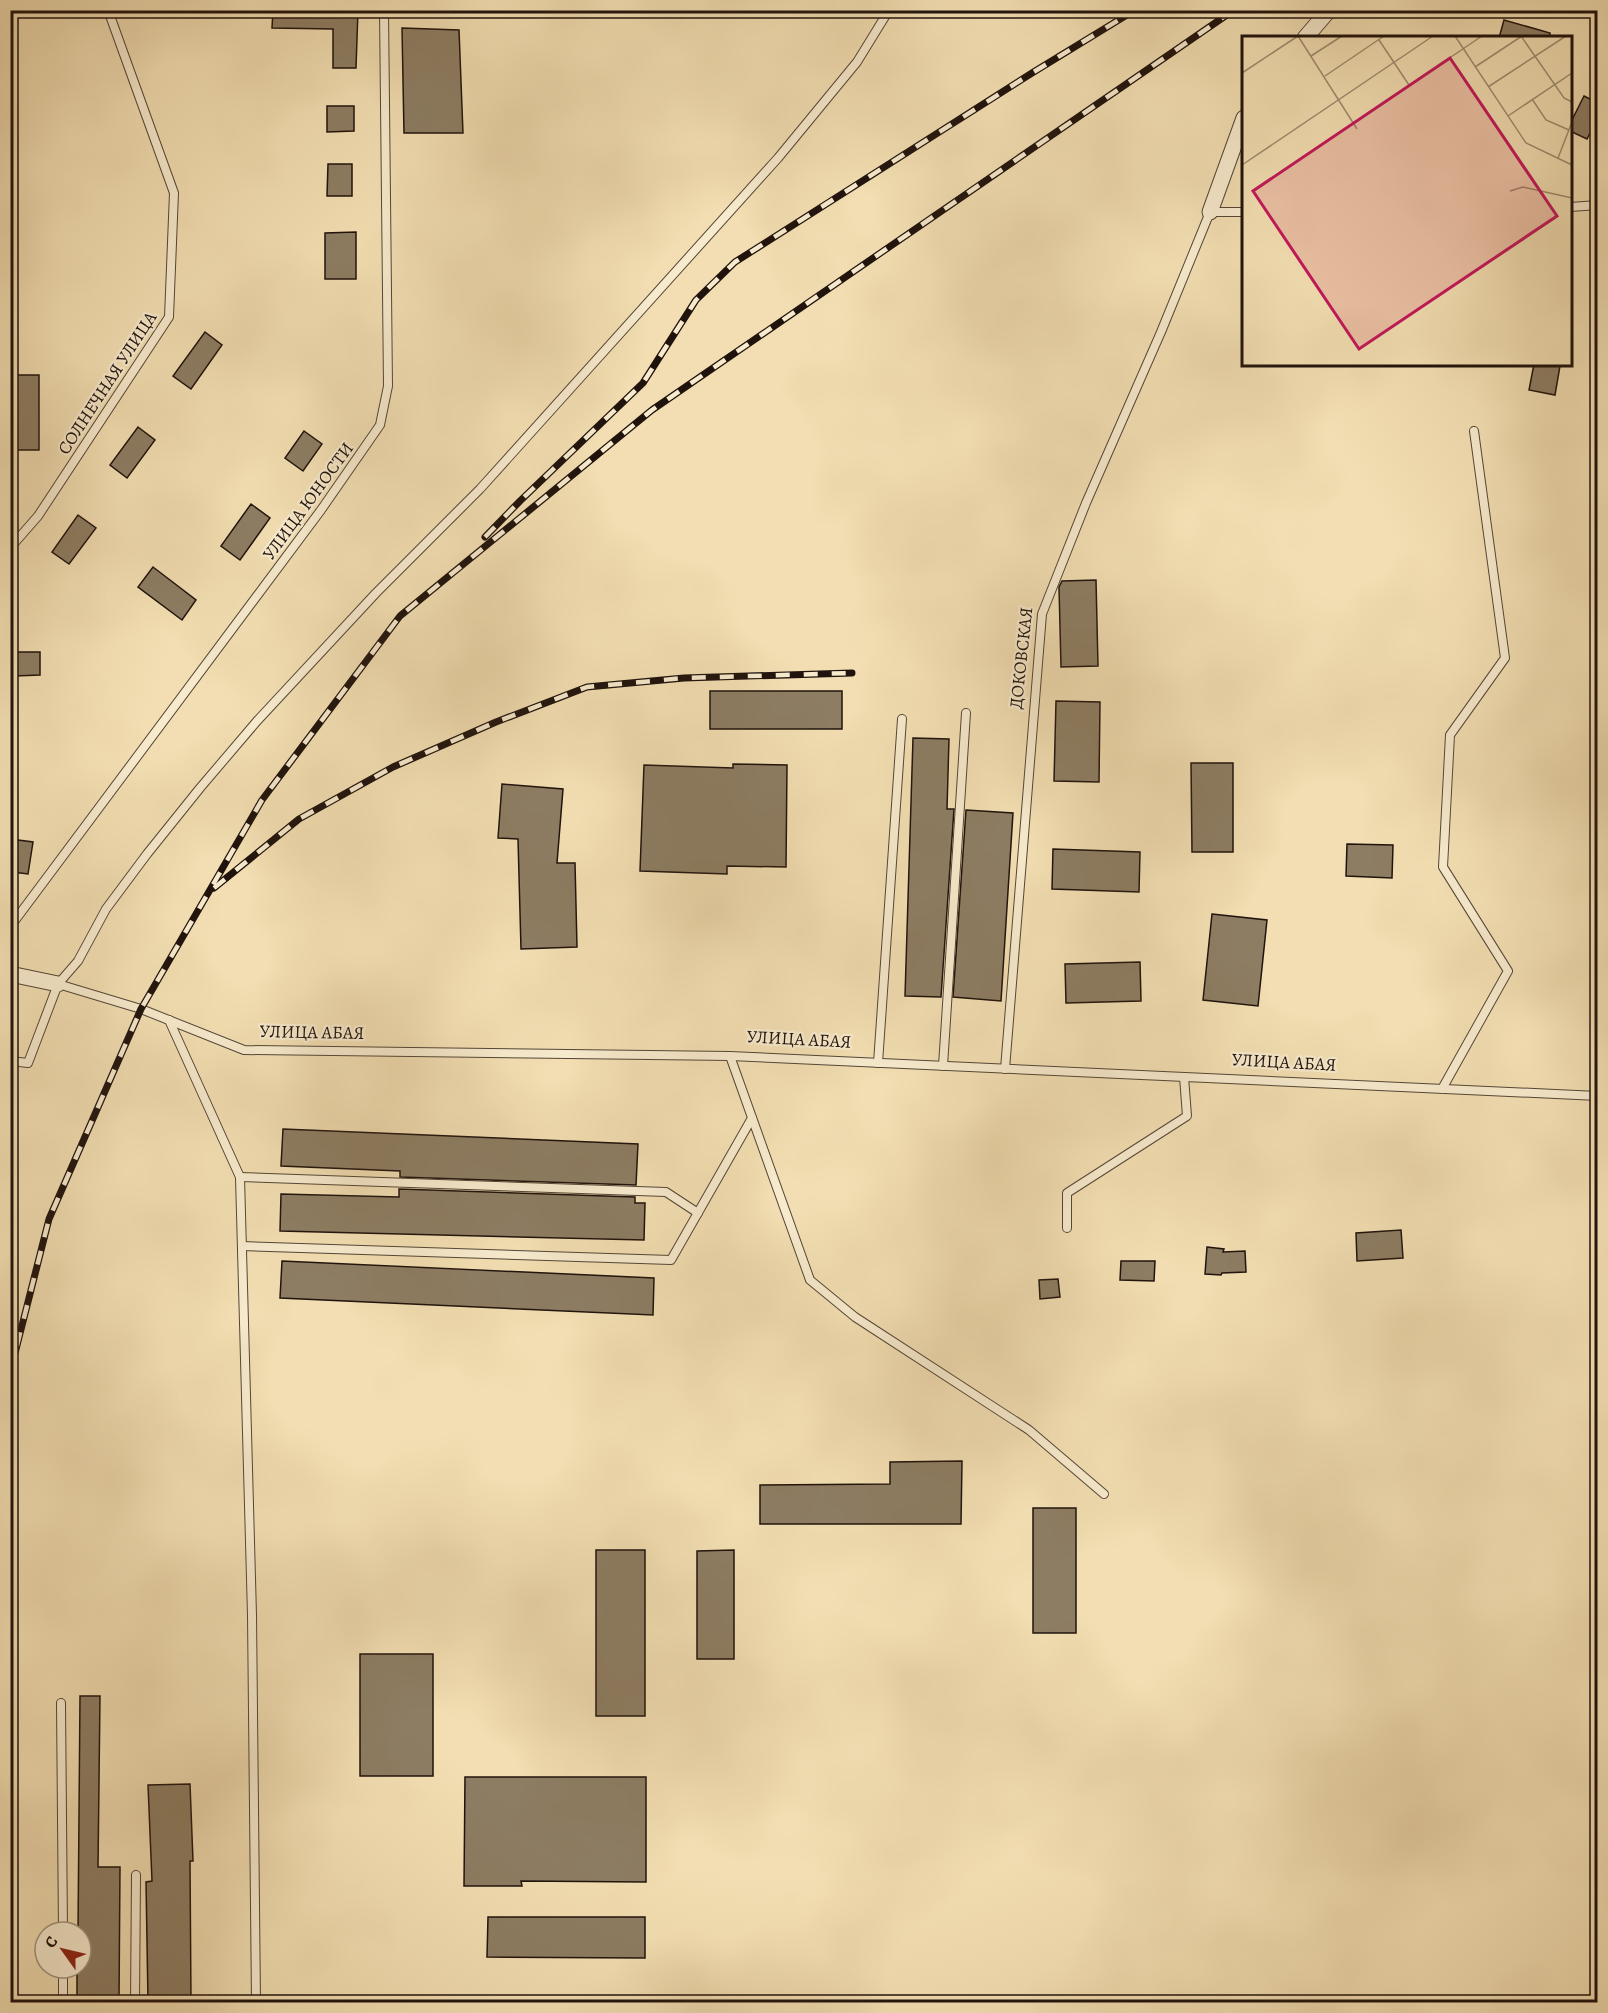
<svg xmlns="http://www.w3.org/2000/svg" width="1608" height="2013" font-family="Alegreya,serif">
  <rect width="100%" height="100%" fill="#f2deb2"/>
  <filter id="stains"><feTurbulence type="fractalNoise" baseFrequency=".00333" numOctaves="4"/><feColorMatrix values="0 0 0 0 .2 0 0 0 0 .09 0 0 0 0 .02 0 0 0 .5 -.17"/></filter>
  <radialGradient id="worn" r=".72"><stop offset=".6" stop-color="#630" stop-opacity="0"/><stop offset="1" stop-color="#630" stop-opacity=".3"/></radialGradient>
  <g fill="#8d7d63" stroke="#20130d" stroke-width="1.5">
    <path d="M 273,10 L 358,10 L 356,68 L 333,68 L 333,29 L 272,28 Z"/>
    <path d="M 1504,20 L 1550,33 L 1550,38 L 1499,38 Z"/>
    <path d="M 402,28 L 459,30 L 463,133 L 404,133 Z"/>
    <path d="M 1584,96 L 1598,103 L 1598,118 L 1587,139 L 1570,131 L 1570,124 Z"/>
    <path d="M 327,106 L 354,106 L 354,131 L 327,132 Z"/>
    <path d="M 328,164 L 352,164 L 352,196 L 327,196 Z"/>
    <path d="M 356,232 L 356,279 L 325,279 L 325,233 Z"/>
    <path d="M 205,332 L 222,345 L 191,389 L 173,376 Z"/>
    <path d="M 1534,364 L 1560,366 L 1555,395 L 1529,390 Z"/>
    <path d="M 13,375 L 39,375 L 39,450 L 11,450 L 11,420 L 13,420 Z"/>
    <path d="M 138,427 L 155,440 L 127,478 L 110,465 Z"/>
    <path d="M 304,431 L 322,444 L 303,471 L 285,458 Z"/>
    <path d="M 251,504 L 270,518 L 240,560 L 221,546 Z"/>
    <path d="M 78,515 L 96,528 L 69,564 L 52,552 Z"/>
    <path d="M 153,567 L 196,600 L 182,620 L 138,587 Z"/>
    <path d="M 1096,580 L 1098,666 L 1061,667 L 1059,587 L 1062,581 Z"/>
    <path d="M 15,652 L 40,652 L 40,675 L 15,676 Z"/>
    <rect x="710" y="691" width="132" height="38"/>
    <path d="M 1056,701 L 1100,702 L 1099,782 L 1054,781 Z"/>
    <path d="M 913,738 L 949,739 L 947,809 L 954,809 L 941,997 L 905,996 Z"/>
    <path d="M 1191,763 L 1233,763 L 1233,852 L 1192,852 Z"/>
    <path d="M 733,764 L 787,765 L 786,867 L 727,866 L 727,874 L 640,871 L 644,765 L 733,768 Z"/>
    <path d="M 502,784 L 563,789 L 557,863 L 575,863 L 577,947 L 521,949 L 518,839 L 498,838 Z"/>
    <path d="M 966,810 L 1013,813 L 1001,1001 L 953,997 Z"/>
    <path d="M 18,840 L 33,842 L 28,874 L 13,872 Z"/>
    <path d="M 1347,844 L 1393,845 L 1392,878 L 1346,876 Z"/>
    <path d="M 1053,849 L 1140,852 L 1139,892 L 1052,889 Z"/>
    <path d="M 1212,914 L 1267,920 L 1258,1006 L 1203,1000 Z"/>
    <path d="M 1140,962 L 1141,1001 L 1066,1003 L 1065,964 Z"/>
    <path d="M 283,1129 L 638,1144 L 636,1185 L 400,1177 L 400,1171 L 281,1166 Z"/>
    <path d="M 399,1189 L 635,1197 L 635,1203 L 645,1203 L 644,1240 L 280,1231 L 281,1194 L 399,1197 Z"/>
    <path d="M 1401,1230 L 1403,1258 L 1357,1261 L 1356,1233 Z"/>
    <path d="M 1207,1247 L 1224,1249 L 1223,1252 L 1245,1251 L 1246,1272 L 1222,1273 L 1221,1275 L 1205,1274 Z"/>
    <path d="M 282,1261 L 654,1278 L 653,1315 L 280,1298 Z"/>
    <path d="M 1121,1261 L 1155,1261 L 1154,1281 L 1120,1280 Z"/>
    <path d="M 1058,1279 L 1060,1297 L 1040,1299 L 1039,1280 Z"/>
    <path d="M 962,1461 L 961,1524 L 760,1524 L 760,1485 L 890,1484 L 890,1462 Z"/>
    <rect x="1033" y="1508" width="43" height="125"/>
    <rect x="596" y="1550" width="49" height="166"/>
    <path d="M 734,1550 L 734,1659 L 697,1659 L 697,1551 Z"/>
    <rect x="360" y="1654" width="73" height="122"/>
    <path d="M 80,1696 L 100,1696 L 98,1867 L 120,1867 L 119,2002 L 77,2002 L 77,1968 L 81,1968 L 81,1932 L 78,1932 Z"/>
    <path d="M 465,1777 L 646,1777 L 646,1882 L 521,1881 L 522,1886 L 464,1886 Z"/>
    <path d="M 190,1784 L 193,1861 L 190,1861 L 191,2002 L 148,2002 L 146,1882 L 152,1881 L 148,1785 Z"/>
    <path d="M 488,1917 L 645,1917 L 645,1958 L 487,1957 Z"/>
  </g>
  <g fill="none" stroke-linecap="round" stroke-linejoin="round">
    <g stroke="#544636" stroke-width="10">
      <g id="service">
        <path d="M 1570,207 L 1598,205"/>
        <path d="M 10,548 L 38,516 L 169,317 L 174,193 L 108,10"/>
        <path d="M 10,927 L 321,510 L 380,425 L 388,386 L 384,10"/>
        <path d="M 58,984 L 141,1009 L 244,1050 L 730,1056 L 1598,1096"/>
        <path d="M 169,1020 L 240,1177 L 252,1615 L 256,2002"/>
        <path d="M 730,1056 L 810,1280 L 855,1317 L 1029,1430 L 1104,1494"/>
        <path d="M 10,1061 L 28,1063 L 58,984 L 78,961 L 106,909 L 147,854 L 200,788 L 257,721 L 376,593 L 480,489 L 778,158 L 857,62 L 889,10"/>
        <path d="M 878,1063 L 902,719"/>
        <path d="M 943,1066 L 966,713"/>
        <path d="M 1005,1069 L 1042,614 L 1086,503 L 1161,332 L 1210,212 L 1244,212"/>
        <path d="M 1442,1089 L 1508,971 L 1443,867 L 1450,735 L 1505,658 L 1474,431"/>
        <path d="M 240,1177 L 666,1192 L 698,1213"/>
        <path d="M 1067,1228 L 1067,1193 L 1187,1116 L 1184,1077"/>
        <path d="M 242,1246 L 671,1260 L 752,1118"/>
        <path d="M 61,1703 L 63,1932"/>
        <path d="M 63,1968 L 63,2002"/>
        <path d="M 135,2002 L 136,1875"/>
      </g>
    </g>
    <g stroke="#544636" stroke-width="17">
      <g id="minor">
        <path d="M 1305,38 L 1329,10"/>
        <path d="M 1210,212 L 1244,118"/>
        <path d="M 10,974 L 58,984"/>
      </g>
    </g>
    <use href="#service" stroke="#f7eacd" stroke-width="8"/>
    <use href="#minor" stroke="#f7eacd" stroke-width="15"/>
    <g stroke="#20130d" stroke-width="7">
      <g id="rail">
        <path d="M 485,537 L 520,501 L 643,383 L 696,300 L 735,262 L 1032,73 L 1135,10"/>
        <path d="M 214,888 L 299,819 L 393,767 L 496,722 L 587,687 L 684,678 L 852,673"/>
        <path d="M 10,1373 L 49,1219 L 141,1009 L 262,800 L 400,616 L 652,410 L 1234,10"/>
      </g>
    </g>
    <use href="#rail" stroke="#f7eacd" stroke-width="4.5" stroke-dasharray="14" stroke-linecap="butt"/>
  </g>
  <g text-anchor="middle" stroke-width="4.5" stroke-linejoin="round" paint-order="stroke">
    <g font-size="18" fill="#20130d" stroke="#f7eacd">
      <text transform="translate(107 383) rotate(-57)" y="6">СОЛНЕЧНАЯ УЛИЦА</text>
      <text transform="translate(308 501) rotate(-54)" y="6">УЛИЦА ЮНОСТИ</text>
      <text transform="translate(1021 658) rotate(-84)" y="6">ДОКОВСКАЯ</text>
      <text transform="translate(312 1032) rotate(1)" y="6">УЛИЦА АБАЯ</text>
      <text transform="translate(799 1039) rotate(3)" y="6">УЛИЦА АБАЯ</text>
      <text transform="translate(1284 1062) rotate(3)" y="6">УЛИЦА АБАЯ</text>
    </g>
  </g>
  <g transform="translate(1242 36)">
    <rect width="330" height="330" fill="#f2deb2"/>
    <path fill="none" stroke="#9e8d70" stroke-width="1.5" d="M 56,0 L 115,93M 213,0 L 284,107 L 330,129M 279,0 L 322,62 L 330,66M 137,4 L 167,49M 69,20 L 100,0M 233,31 L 280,0M 0,37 L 56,0M 83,40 L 142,0M 246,51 L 324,0M 290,63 L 304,84 L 327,94M 266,80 L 330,37M 113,86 L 240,0M 316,122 L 330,86M 0,129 L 191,0M 268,155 L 281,151 L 330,162"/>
    <path fill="#c2185b" fill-opacity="0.15" stroke="#c2185b" stroke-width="3" d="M 208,22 L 315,180 L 117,313 L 11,155 Z"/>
    <rect width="330" height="330" fill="none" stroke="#20130d" stroke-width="3"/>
  </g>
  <rect width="1608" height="2013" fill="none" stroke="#f2deb2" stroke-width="36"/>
  <rect x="12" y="12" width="1584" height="1989" fill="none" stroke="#20130d" stroke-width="3"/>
  <rect x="18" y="18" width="1572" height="1977" fill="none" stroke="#20130d" stroke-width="1.5"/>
  <g transform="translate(63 1950) rotate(304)"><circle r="28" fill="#f7eacd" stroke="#a19480" stroke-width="1.5"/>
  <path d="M0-4.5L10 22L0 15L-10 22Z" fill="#8f2418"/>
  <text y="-9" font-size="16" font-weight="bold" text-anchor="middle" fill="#20130d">С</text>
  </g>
  <rect width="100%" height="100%" filter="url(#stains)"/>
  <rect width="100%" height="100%" fill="url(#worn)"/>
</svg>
